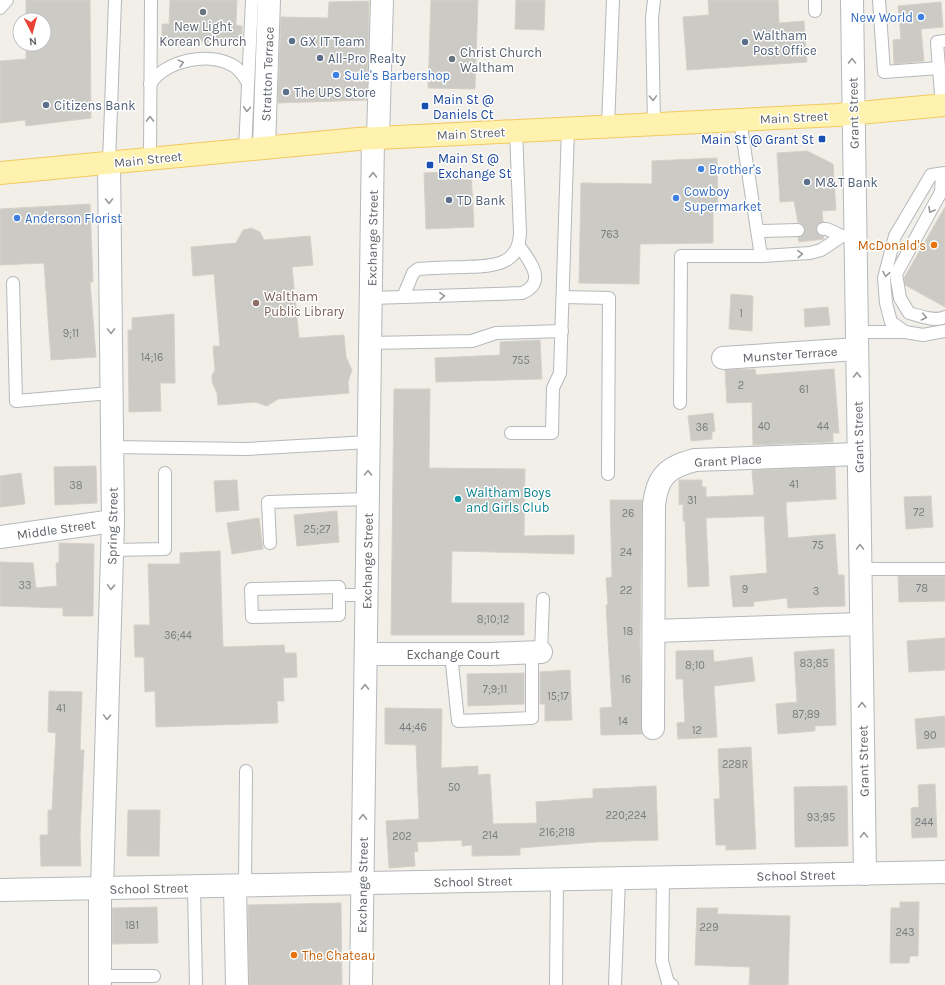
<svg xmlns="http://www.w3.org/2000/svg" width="945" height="985" font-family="Karla,sans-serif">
  <rect width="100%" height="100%" fill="#f1efe8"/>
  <g fill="#cccac5" stroke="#d6d1c6">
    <path d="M 26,0 L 90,0 L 91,118 L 26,126 L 25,120 L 0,123 L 0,61 L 26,59 L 26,44 L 44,44 L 44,20 L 26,20 Z"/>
    <path d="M 170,0 L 237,0 L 236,25 L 242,26 L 242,43 L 181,41 L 181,46 L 162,45 L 162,24 L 169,24 Z"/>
    <path d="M 431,0 L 478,0 L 475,89 L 428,88 Z"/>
    <path d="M 516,0 L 545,0 L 544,30 L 515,29 Z"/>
    <path d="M 708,0 L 778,0 L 779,23 L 804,21 L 807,62 L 687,70 L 683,17 L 709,15 Z"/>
    <path d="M 369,1 L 367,100 L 278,103 L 281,17 L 328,18 L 329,2 Z"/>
    <path d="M 941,2 L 943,27 L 921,29 L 924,61 L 894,64 L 893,40 L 901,39 L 898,6 Z"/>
    <path d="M 807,151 L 833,164 L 836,210 L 822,211 L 823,222 L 817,225 L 816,229 L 819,235 L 823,236 L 824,239 L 799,242 L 798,237 L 804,234 L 805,229 L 802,224 L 798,222 L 794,201 L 780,202 L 777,153 Z"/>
    <path d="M 717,158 L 718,208 L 713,208 L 713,243 L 640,244 L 639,284 L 579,283 L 581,183 L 652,184 L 652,161 Z"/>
    <path d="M 471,171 L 474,227 L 426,229 L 424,173 Z"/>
    <path d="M 90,204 L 93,282 L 90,282 L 96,357 L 51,360 L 44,263 L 0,265 L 0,209 Z"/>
    <path d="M 945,207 L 945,307 L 905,285 L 904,278 Z"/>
    <path d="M 251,228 L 260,232 L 264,240 L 310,236 L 313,265 L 292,267 L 299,338 L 344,335 L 346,357 L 352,370 L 348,382 L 349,393 L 278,399 L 267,406 L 255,402 L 218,405 L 217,393 L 212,382 L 212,375 L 215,370 L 213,346 L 220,346 L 214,274 L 193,276 L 191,247 L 236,243 L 243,230 Z"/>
    <path d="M 731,294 L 753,296 L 752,331 L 729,329 Z"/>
    <path d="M 828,307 L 830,325 L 805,327 L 804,309 Z"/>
    <path d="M 174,314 L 175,383 L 160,383 L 161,411 L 129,412 L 128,330 L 132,330 L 132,318 Z"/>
    <path d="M 540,340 L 542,379 L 436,382 L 435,358 L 500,355 L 500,342 Z"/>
    <path d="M 755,369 L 756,375 L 834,369 L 839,433 L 833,433 L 833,442 L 753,445 L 752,402 L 727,403 L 725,370 Z"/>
    <path d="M 394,389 L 430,389 L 429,468 L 525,469 L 524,536 L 574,535 L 574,554 L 452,551 L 451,603 L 524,603 L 524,635 L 391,635 Z"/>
    <path d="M 713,413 L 715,431 L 712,432 L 712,439 L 691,441 L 688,416 Z"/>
    <path d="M 96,466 L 97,503 L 55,505 L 54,467 Z"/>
    <path d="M 835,467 L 836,499 L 786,502 L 788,538 L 835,534 L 838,575 L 844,575 L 845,606 L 788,608 L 787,598 L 753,602 L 754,606 L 733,607 L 730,576 L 767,573 L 764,516 L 706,518 L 709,586 L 688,587 L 685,521 L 683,521 L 683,504 L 679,505 L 679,480 L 702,480 L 702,487 L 706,487 L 706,497 L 754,495 L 752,471 L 754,470 Z"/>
    <path d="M 21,473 L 25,504 L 0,507 L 0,476 Z"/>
    <path d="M 237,480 L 239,510 L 216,512 L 214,481 Z"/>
    <path d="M 931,496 L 933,527 L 906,529 L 904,497 Z"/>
    <path d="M 610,500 L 642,500 L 640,644 L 642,734 L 601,735 L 600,708 L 612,707 L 606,605 L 608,605 L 606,578 L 612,577 Z"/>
    <path d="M 337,511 L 339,542 L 297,546 L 294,515 Z"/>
    <path d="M 259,518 L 263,549 L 232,554 L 227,523 Z"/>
    <path d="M 59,543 L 94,544 L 93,616 L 63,616 L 63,608 L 0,606 L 0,562 L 33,563 L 36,588 L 57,586 L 56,563 L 59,563 Z"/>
    <path d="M 220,551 L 223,647 L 284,645 L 285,653 L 296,653 L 297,677 L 283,678 L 284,701 L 277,701 L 278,723 L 156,727 L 155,691 L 145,692 L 144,657 L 135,657 L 134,625 L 150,625 L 148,564 L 180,564 L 180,553 Z"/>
    <path d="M 898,576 L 945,576 L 945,601 L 899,602 Z"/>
    <path d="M 945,638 L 945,670 L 909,672 L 907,641 Z"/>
    <path d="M 834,649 L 836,725 L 815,726 L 815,731 L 778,734 L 776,704 L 797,702 L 794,652 Z"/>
    <path d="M 713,650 L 714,662 L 752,657 L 755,681 L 714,686 L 717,737 L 678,739 L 677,723 L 685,722 L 683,679 L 676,679 L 676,651 Z"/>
    <path d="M 570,670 L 572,720 L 545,721 L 545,704 L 540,704 L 540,672 Z"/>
    <path d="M 524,673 L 524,704 L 468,706 L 467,674 Z"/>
    <path d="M 49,691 L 82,692 L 80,750 L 84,750 L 80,835 L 81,866 L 41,866 L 40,835 L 48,835 L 48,810 L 52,810 L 56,733 L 48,732 Z"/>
    <path d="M 385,708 L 442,709 L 441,768 L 478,766 L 478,775 L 490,774 L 493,824 L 537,823 L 536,802 L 593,798 L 593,789 L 656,786 L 658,840 L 596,842 L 520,848 L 520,855 L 472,856 L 472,845 L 462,846 L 462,840 L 417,842 L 418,851 L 414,852 L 415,866 L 389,868 L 386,821 L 419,819 L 416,745 L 385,744 Z"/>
    <path d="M 945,716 L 945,747 L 917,749 L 915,719 Z"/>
    <path d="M 751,747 L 756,849 L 726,850 L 726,845 L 716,845 L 714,799 L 720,799 L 718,749 Z"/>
    <path d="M 935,784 L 937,837 L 912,838 L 911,808 L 919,807 L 918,785 Z"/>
    <path d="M 847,786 L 848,846 L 795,847 L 794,787 Z"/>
    <path d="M 128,810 L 160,810 L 159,856 L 127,856 Z"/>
    <path d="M 900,902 L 919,902 L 918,956 L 910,956 L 909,963 L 890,963 L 891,908 L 900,908 Z"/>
    <path d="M 341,903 L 342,985 L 249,985 L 248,905 Z"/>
    <path d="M 157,907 L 158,943 L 112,944 L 112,908 Z"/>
    <path d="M 697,908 L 718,908 L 717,914 L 722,914 L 790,916 L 788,985 L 749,985 L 750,967 L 695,965 Z"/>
  </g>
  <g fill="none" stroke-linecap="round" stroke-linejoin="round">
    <g stroke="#b5b8bc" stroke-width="14">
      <g id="service">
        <path d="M 879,0 L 884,72 L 939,68"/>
        <path d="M 0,8 L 7,0"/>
        <path d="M 815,11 L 815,0"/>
        <path d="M 150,84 C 166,60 209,51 234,66 C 240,70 244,76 248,83"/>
        <path d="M 942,107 L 937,42 L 945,41"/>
        <path d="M 740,120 L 761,256"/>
        <path d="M 654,124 L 652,18 L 654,0"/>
        <path d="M 608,126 L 613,0"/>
        <path d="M 245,150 L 252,0"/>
        <path d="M 150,158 L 151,0"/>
        <path d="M 109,162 L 115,0"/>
        <path d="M 945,173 L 931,175 L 895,236 L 884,278 L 886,303 L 891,322 L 905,332 L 923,335 L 945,331"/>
        <path d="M 942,174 L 941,192 L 896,274 L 900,298 L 909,313 C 920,316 935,322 945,317"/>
        <path d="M 823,229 L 827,229 L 842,236"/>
        <path d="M 759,231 L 798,230"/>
        <path d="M 13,283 L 16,401 L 111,393"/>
        <path d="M 403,297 L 522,293 C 548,282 529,260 519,246"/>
        <path d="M 563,297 L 609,298 L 608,474"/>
        <path d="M 371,298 L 403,297 L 413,273 L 418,269 C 434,268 449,267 465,267 C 490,266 519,267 520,233 L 516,131"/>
        <path d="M 856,332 L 905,332"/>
        <path d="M 370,343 L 472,341 L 496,333 L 562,331"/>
        <path d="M 680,403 L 681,256 L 761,256 L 810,253 L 821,250 L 842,236 L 854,236"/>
        <path d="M 511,433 L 552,433 L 553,388 L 560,373 L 568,128"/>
        <path d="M 112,447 L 246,449 L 369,442"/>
        <path d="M 270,543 L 268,502 L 368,499"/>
        <path d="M 112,550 L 165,549 L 165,473"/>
        <path d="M 860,569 L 945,569"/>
        <path d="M 339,587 L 339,615 L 252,617 L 251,589 Z"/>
        <path d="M 339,595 L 367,595"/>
        <path d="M 541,652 L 543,599"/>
        <path d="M 451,654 L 458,721 L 532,718 L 532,652"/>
        <path d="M 663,878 L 662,961 L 668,983 L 672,985"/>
        <path d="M 245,886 L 246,771"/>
        <path d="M 194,887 L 196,985"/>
        <path d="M 100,976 L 154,976"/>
        <path d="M 556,985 L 557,880"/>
        <path d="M 615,985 L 619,879"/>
      </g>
    </g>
    <g stroke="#b5b8bc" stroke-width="24">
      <g id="minor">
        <path d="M 852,0 L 865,874"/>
        <path d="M 378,138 L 382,0"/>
        <path d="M 264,148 L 269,0"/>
        <path d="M 723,358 L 857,349"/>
        <path d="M 0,537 L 113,521"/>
        <path d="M 654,631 L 861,624"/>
        <path d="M 366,654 L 489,654 L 541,652"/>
        <path d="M 653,728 L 654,505 C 657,477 667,467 695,460 L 859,454"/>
        <path d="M 235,886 L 237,985"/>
        <path d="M 102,888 L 113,521 L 109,162"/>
        <path d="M 100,889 L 100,985"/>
        <path d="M 361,985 L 373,138"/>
      </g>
    </g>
    <g stroke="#b5b8bc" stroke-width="24">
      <path id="tertiary" d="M 0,890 L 945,872"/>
    </g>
    <g stroke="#f2c960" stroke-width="24">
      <path id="primary" d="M 0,173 L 358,139 L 837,115 L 945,105"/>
    </g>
    <use href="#service" stroke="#fff" stroke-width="12"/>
    <use href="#minor" stroke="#fff" stroke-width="22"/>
    <use href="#tertiary" stroke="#fff" stroke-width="22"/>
    <use href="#primary" stroke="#fff2af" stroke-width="22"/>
  </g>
  <defs><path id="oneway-chevron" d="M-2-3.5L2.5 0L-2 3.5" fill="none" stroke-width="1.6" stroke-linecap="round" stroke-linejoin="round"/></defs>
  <g stroke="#979a9d">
    <use href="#oneway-chevron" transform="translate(852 61) rotate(-91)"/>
    <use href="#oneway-chevron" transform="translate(181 63) rotate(-15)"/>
    <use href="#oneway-chevron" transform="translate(653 98) rotate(88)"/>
    <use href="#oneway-chevron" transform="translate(247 109) rotate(93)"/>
    <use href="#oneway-chevron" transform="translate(150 119) rotate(-90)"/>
    <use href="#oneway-chevron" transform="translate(373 175) rotate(-89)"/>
    <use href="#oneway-chevron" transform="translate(109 201) rotate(89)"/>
    <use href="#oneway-chevron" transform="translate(931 210) rotate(119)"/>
    <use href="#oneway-chevron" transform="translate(800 254) rotate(-3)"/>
    <use href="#oneway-chevron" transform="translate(886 274) rotate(101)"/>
    <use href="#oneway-chevron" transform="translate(442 296) rotate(-2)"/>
    <use href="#oneway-chevron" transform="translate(924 317) rotate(12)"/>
    <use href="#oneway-chevron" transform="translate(111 331) rotate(89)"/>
    <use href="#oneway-chevron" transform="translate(857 375) rotate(-91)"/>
    <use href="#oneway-chevron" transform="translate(368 473) rotate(-89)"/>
    <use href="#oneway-chevron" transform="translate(860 547) rotate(-91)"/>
    <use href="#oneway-chevron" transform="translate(111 587) rotate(92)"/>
    <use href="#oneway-chevron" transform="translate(365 687) rotate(-89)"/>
    <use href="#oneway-chevron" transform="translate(862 705) rotate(-91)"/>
    <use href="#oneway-chevron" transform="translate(107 717) rotate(92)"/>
    <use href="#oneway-chevron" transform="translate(363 817) rotate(-89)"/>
    <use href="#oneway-chevron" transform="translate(864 835) rotate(-91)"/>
  </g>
  <g fill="#6b7280" stroke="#fff" stroke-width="1.5">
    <circle cx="203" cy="12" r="4"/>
    <circle cx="452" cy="59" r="4"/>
  </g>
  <g fill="#3f7fe0" stroke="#fff" stroke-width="1.5">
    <circle cx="921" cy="17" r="4"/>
    <circle cx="336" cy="75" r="4"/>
    <circle cx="701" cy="169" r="4"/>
    <circle cx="676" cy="198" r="4"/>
    <circle cx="17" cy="218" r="4"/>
  </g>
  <g fill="#5c6f8a" stroke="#fff" stroke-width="1.5">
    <circle cx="292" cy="41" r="4"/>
    <circle cx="745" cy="42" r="4"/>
    <circle cx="320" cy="58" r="4"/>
    <circle cx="286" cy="92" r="4"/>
    <circle cx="46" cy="105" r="4"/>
    <circle cx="807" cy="182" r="4"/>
    <circle cx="449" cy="200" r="4"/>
  </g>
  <g fill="#1a4fb4" stroke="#fff" stroke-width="1.5">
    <rect x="421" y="102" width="8" height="8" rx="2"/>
    <rect x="818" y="135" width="8" height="8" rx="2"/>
    <rect x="426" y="161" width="8" height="8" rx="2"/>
  </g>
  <g fill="#e8710a" stroke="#fff" stroke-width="1.5">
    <circle cx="934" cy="245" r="4"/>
    <circle cx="294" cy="955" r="4"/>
  </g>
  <circle fill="#8d6e63" stroke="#fff" stroke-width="1.5" cx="256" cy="303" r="4"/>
  <circle fill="#0f9aa8" stroke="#fff" stroke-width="1.5" cx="458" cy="499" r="4"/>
  <g text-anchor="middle" stroke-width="3" stroke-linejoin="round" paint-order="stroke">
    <g font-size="11" fill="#7a7d7f">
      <text x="610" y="238">763</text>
      <text x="741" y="317">1</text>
      <text x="71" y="337">9;11</text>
      <text x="152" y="361">14;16</text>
      <text x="521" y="364">755</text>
      <text x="741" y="389">2</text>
      <text x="804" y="393">61</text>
      <text x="764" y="430">40</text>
      <text x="823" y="430">44</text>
      <text x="702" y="431">36</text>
      <text x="794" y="488">41</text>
      <text x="76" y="489">38</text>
      <text x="692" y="504">31</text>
      <text x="919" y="516">72</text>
      <text x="628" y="517">26</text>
      <text x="317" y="533">25;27</text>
      <text x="818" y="549">75</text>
      <text x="626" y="556">24</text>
      <text x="25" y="589">33</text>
      <text x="922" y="592">78</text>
      <text x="745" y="593">9</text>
      <text x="626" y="594">22</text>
      <text x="816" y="595">3</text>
      <text x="493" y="623">8;10;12</text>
      <text x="628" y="635">18</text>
      <text x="178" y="639">36;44</text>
      <text x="814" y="667">83;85</text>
      <text x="695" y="669">8;10</text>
      <text x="626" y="683">16</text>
      <text x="495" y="693">7;9;11</text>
      <text x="558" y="700">15;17</text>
      <text x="61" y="712">41</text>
      <text x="806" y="718">87;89</text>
      <text x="623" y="725">14</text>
      <text x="413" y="731">44;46</text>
      <text x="697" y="734">12</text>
      <text x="930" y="739">90</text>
      <text x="735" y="768">228R</text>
      <text x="454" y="791">50</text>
      <text x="626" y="819">220;224</text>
      <text x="821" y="821">93;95</text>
      <text x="924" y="826">244</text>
      <text x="557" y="836">216;218</text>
      <text x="490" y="839">214</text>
      <text x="402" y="840">202</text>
      <text x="132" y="929">181</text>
      <text x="709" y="931">229</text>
      <text x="905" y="936">243</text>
    </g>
    <g font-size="13" fill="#366cbe" stroke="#fff" text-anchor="start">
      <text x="913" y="22" text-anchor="end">New World</text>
      <text x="344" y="80">Sule's Barbershop</text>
      <text x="709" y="174">Brother's</text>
      <text x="684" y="196">Cowboy<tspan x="684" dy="15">Supermarket</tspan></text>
      <text x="25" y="223">Anderson Florist</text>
    </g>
    <g font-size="13" fill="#5b616d" stroke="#fff">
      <text x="203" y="31">New Light<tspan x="203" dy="15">Korean Church</tspan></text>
      <text x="460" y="57" text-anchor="start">Christ Church<tspan x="460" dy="15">Waltham</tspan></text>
    </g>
    <g font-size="13" fill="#4e5e75" stroke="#fff" text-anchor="start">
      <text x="753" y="40">Waltham<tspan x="753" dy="15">Post Office</tspan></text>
      <text x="300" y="46">GX IT Team</text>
      <text x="328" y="63">All-Pro Realty</text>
      <text x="294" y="97">The UPS Store</text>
      <text x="54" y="110">Citizens Bank</text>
      <text x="815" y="187">M&amp;T Bank</text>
      <text x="457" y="205">TD Bank</text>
    </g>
    <g font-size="13" fill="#5f6368" stroke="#fff">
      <text transform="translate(267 74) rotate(-88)" y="5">Stratton Terrace</text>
      <text transform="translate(853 113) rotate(-91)" y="5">Grant Street</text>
      <text transform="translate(794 117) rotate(-3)" y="5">Main Street</text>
      <text transform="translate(471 133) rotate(-3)" y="5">Main Street</text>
      <text transform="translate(148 159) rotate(-6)" y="5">Main Street</text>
      <text transform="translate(372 238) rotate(-89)" y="5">Exchange Street</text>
      <text transform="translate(790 354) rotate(-4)" y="5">Munster Terrace</text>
      <text transform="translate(858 437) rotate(-91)" y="5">Grant Street</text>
      <text transform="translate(728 460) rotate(-3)" y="5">Grant Place</text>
      <text transform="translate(112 526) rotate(-89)" y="5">Spring Street</text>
      <text transform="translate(56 529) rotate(-8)" y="5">Middle Street</text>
      <text transform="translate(367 561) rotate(-89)" y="5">Exchange Street</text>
      <text x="453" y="659">Exchange Court</text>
      <text transform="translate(863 761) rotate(-91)" y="5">Grant Street</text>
      <text transform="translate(796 875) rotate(-1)" y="5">School Street</text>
      <text transform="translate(473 881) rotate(-1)" y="5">School Street</text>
      <text transform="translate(362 885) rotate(-89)" y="5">Exchange Street</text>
      <text transform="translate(149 888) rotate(-1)" y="5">School Street</text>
    </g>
    <g font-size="13" fill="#164399" stroke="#fff" text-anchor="start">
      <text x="433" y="104">Main St @<tspan x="433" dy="15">Daniels Ct</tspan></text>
      <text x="814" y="144" text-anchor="end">Main St @ Grant St</text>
      <text x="438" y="163">Main St @<tspan x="438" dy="15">Exchange St</tspan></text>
    </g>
    <g font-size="13" fill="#c56008" stroke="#fff" text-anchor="end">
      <text x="926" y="250">McDonald's</text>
      <text x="302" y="960" text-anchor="start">The Chateau</text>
    </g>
    <g font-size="13" fill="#785e54" stroke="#fff" text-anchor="start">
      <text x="264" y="301">Waltham<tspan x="264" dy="15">Public Library</tspan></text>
    </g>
    <g font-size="13" fill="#0d838f" stroke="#fff" text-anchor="start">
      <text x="466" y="497">Waltham Boys<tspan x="466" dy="15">and Girls Club</tspan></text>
    </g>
  </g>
  <g transform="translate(32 32) rotate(174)"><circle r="19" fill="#ffffff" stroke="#bfc1c3"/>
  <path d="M0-3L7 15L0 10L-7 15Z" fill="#ea4335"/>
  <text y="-6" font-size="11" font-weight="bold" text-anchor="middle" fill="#5f6368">N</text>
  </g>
</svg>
